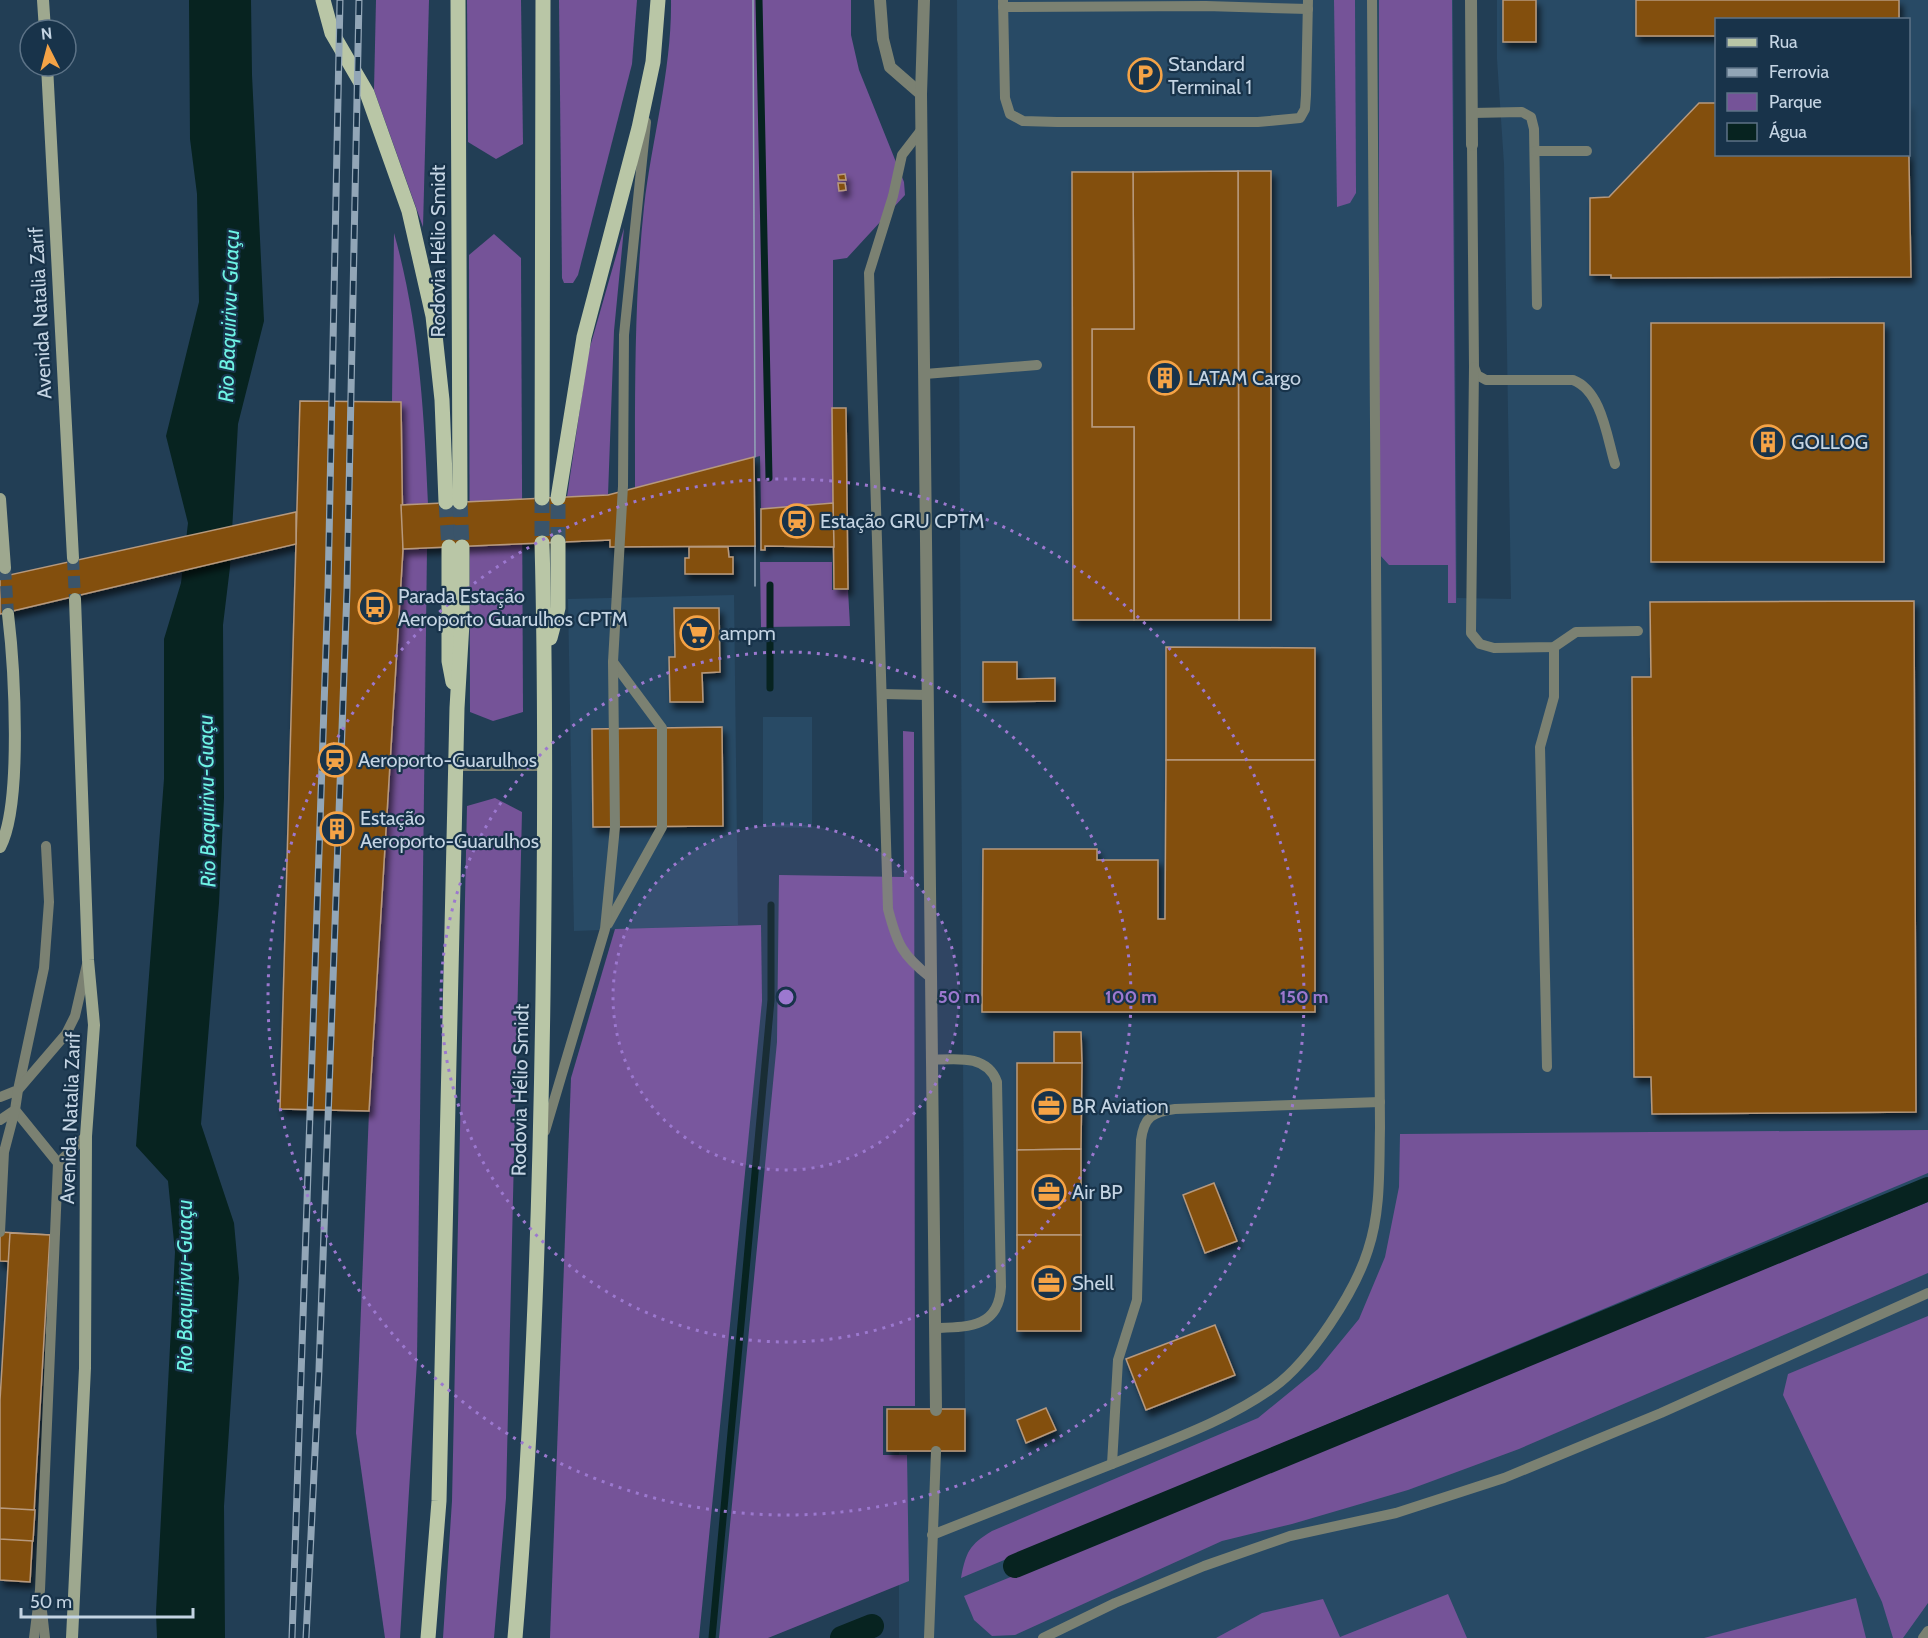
<svg xmlns="http://www.w3.org/2000/svg" width="1928" height="1638" font-family="Cabin,sans-serif">
  <defs>
    <filter id="shadow"><feDropShadow dx="3.5" dy="6" stdDeviation="3" flood-color="#0009"/></filter>
  </defs>
  <rect width="100%" height="100%" fill="#223e55"/>
  <g fill="#284a65" fill-rule="evenodd">
    <path d="M 957,0 L 1453,0 L 1457,598 L 1511,599 L 1504,164 L 1497,59 L 1497,0 L 1928,0 L 1928,1638 L 899,1638 L 899,1452 L 887,1451 L 887,1409 L 965,1409 ZM 1716,20 L 1908,20 L 1908,154 L 1716,154 Z"/>
    <path d="M 734,595 L 738,925 L 574,931 L 568,599 Z"/>
    <path d="M 763,717 L 812,717 L 812,828 L 763,827 Z"/>
  </g>
  <g fill="#755398">
    <path d="M 376,0 L 429,0 L 423,227 L 374,90 Z"/>
    <path d="M 467,0 L 521,0 L 523,144 L 496,159 L 468,142 Z"/>
    <path d="M 559,0 L 637,0 L 632,64 L 578,275 L 573,283 L 564,283 L 562,278 Z"/>
    <path d="M 671,0 L 851,0 L 851,35 L 859,70 L 904,182 L 905,195 L 847,258 L 833,260 L 833,503 L 761,509 L 760,456 L 635,488 C 635,395 634,300 644,207 C 652,138 672,70 671,0 Z"/>
    <path d="M 1334,0 L 1355,0 L 1356,193 L 1350,203 L 1337,207 Z"/>
    <path d="M 1379,0 L 1452,0 L 1456,603 L 1448,603 L 1448,565 L 1389,565 L 1379,554 Z"/>
    <path d="M 624,228 L 614,331 L 608,495 L 567,497 L 588,354 Z"/>
    <path d="M 394,233 C 419,322 424,411 428,504 L 401,505 L 401,402 L 392,402 Z"/>
    <path d="M 494,234 L 521,258 L 523,712 L 493,721 L 470,712 L 469,255 Z"/>
    <path d="M 427,548 L 417,1361 L 400,1638 L 385,1638 L 356,1433 L 369,1111 L 403,549 Z"/>
    <path d="M 760,562 L 832,562 L 832,590 L 848,590 L 850,626 L 761,627 Z"/>
    <path d="M 903,731 L 914,732 L 915,1406 L 883,1406 L 883,1455 L 907,1455 L 909,1581 L 768,1638 L 719,1638 L 777,1042 L 779,875 L 904,877 Z"/>
    <path d="M 495,798 L 522,812 L 506,1498 L 494,1638 L 443,1638 L 452,1501 L 467,806 Z"/>
    <path d="M 761,925 L 762,1001 L 699,1638 L 550,1638 L 571,1078 L 615,929 Z"/>
    <path d="M 1928,1130 L 1928,1173 L 961,1578 C 966,1552 969,1545 992,1531 L 1258,1418 L 1318,1369 L 1359,1319 L 1385,1257 L 1399,1187 L 1400,1134 Z"/>
    <path d="M 1928,1202 L 1928,1273 L 1519,1449 L 1408,1490 L 1292,1524 L 1222,1541 L 1015,1635 L 992,1636 L 974,1620 L 964,1596 Z"/>
    <path d="M 1928,1316 L 1928,1603 L 1903,1638 L 1893,1638 L 1882,1602 L 1783,1395 L 1788,1374 Z"/>
    <path d="M 1448,1594 L 1467,1638 L 1216,1638 L 1262,1613 L 1323,1599 L 1340,1637 Z"/>
    <path d="M 1856,1598 L 1866,1638 L 1704,1638 Z"/>
  </g>
  <path fill="#072320" d="M 189,0 L 251,0 L 252,75 L 264,321 L 238,424 L 230,567 L 223,625 L 224,798 L 219,903 L 201,1124 L 234,1223 L 239,1278 L 224,1506 L 225,1638 L 157,1638 L 156,1612 L 175,1252 L 168,1181 L 136,1146 L 164,779 L 164,639 L 181,583 L 188,523 L 166,436 L 199,302 L 197,194 L 190,139 Z"/>
  <g fill="none" stroke-linecap="round" stroke-linejoin="round">
    <g stroke="#072320" stroke-width="7">
      <path d="M 759,0 L 769,478"/>
      <path d="M 770,585 L 770,688"/>
      <path d="M 712,1638 L 771,1000 L 771,905"/>
    </g>
    <g stroke="#072320" stroke-width="24">
      <path d="M 1015,1566 L 1928,1189"/>
      <path d="M 842,1638 L 872,1626"/>
    </g>
  </g>
  <g fill="#834f0d" stroke="#b7997d" stroke-width="1.5" filter="url(#shadow)">
    <rect x="1503" y="0" width="33" height="42"/>
    <path d="M 1636,0 L 1899,0 L 1899,20 L 1716,20 L 1716,36 L 1636,36 Z"/>
    <path d="M 1908,102 L 1911,277 L 1611,278 L 1611,275 L 1590,275 L 1590,198 L 1609,197 L 1699,103 L 1716,103 L 1716,154 L 1908,154 Z"/>
    <path d="M 1238,171 L 1271,171 L 1271,620 L 1239,620 Z"/>
    <path d="M 1238,171 L 1239,620 L 1134,620 L 1134,427 L 1092,427 L 1092,329 L 1134,329 L 1133,172 Z"/>
    <path d="M 1072,172 L 1133,172 L 1134,329 L 1092,329 L 1092,427 L 1134,427 L 1134,620 L 1073,620 Z"/>
    <path d="M 845,174 L 846,180 L 839,180 L 838,175 Z"/>
    <path d="M 838,183 L 845,183 L 846,190 L 839,191 Z"/>
    <rect x="1651" y="323" width="233" height="239"/>
    <path d="M 300,401 L 401,402 L 403,549 L 369,1111 L 280,1109 Z"/>
    <path d="M 832,408 L 846,408 L 848,589 L 834,589 Z"/>
    <path d="M 754,457 L 755,546 L 610,547 L 610,540 L 403,549 L 401,505 L 608,495 Z"/>
    <path d="M 833,503 L 834,547 L 765,546 L 765,550 L 761,550 L 761,509 Z"/>
    <path d="M 296,512 L 296,544 L 0,614 L 0,577 Z"/>
    <path d="M 689,547 L 728,547 L 729,557 L 733,557 L 733,574 L 685,574 L 685,558 L 689,558 Z"/>
    <path d="M 1914,601 L 1916,1112 L 1652,1114 L 1651,1077 L 1634,1077 L 1632,677 L 1651,677 L 1650,602 Z"/>
    <path d="M 674,608 L 719,608 L 720,672 L 702,673 L 703,702 L 670,702 L 669,657 L 675,657 Z"/>
    <path d="M 1166,647 L 1315,648 L 1315,760 L 1166,760 Z"/>
    <path d="M 983,662 L 1017,662 L 1017,679 L 1055,678 L 1055,701 L 983,702 Z"/>
    <path d="M 722,727 L 723,826 L 593,827 L 592,729 Z"/>
    <path d="M 1166,760 L 1315,760 L 1315,1012 L 982,1012 L 983,849 L 1097,849 L 1097,860 L 1158,860 L 1158,919 L 1165,919 Z"/>
    <path d="M 1054,1032 L 1081,1032 L 1082,1063 L 1054,1063 Z"/>
    <path d="M 1017,1063 L 1082,1063 L 1081,1149 L 1017,1150 Z"/>
    <path d="M 1081,1149 L 1081,1235 L 1017,1235 L 1017,1150 Z"/>
    <path d="M 1214,1183 L 1237,1241 L 1205,1253 L 1183,1195 Z"/>
    <path d="M 0,1232 L 50,1235 L 49,1263 L 0,1261 Z"/>
    <path d="M 10,1233 L 50,1235 L 30,1582 L 0,1580 L 0,1400 Z"/>
    <rect x="1017" y="1235" width="64" height="96"/>
    <path d="M 1215,1325 L 1235,1375 L 1146,1410 L 1126,1359 Z"/>
    <path d="M 1046,1408 L 1056,1430 L 1026,1443 L 1017,1420 Z"/>
    <rect x="887" y="1409" width="78" height="42"/>
    <path d="M 0,1508 L 35,1510 L 33,1541 L 0,1539 Z"/>
  </g>
  <g fill="none" stroke-linecap="round" stroke-linejoin="round">
    <g stroke="#3a546a" stroke-width="12" stroke-dasharray="12 6" stroke-linecap="butt">
      <path d="M 73,558 L 75,599"/>
      <path d="M 5,568 L 8,614"/>
    </g>
    <g stroke="#3a546a" stroke-width="15" stroke-dasharray="15 8" stroke-linecap="butt">
      <path d="M 542,498 L 542,543"/>
      <path d="M 446,502 L 449,547"/>
      <path d="M 460,502 L 462,547"/>
      <path d="M 558,542 L 558,498"/>
    </g>
    <g stroke="#7b8172" stroke-width="10">
      <path d="M 1003,0 L 1005,98 L 1010,114 L 1023,121 L 1057,122 L 1258,122 L 1300,118 L 1305,109 L 1306,95 L 1308,0"/>
      <path d="M 1003,7 L 1206,6 L 1308,9"/>
      <path d="M 1472,113 L 1522,112 L 1531,117 L 1534,129 L 1537,305"/>
      <path d="M 922,129 L 902,155 L 893,196 L 869,273 L 888,909 C 897,944 902,955 930,977"/>
      <path d="M 1472,145 L 1474,367 L 1477,375 L 1486,380 L 1573,380 C 1602,391 1607,438 1615,464"/>
      <path d="M 1535,151 L 1587,151"/>
      <path d="M 1474,367 L 1471,633 L 1480,644 L 1494,648 L 1554,647 L 1576,632 L 1638,631"/>
      <path d="M 925,374 L 1037,365"/>
      <path d="M 883,694 L 928,695"/>
      <path d="M 456,766 L 545,766"/>
      <path d="M 608,924 L 662,827 L 662,728 L 613,662"/>
      <path d="M 931,1060 C 956,1059 987,1054 997,1082 L 1001,1287 C 999,1328 968,1327 935,1328"/>
      <path d="M 1547,1067 L 1540,747 L 1554,697 L 1554,647"/>
      <path d="M 0,1097 L 18,1090 L 44,968 L 49,902 L 46,846"/>
      <path d="M 15,1110 L 58,1163"/>
      <path d="M 0,1120 L 15,1110 L 18,1090 L 66,1034 L 75,1016 L 87,964"/>
      <path d="M 545,1131 L 605,929 L 615,827 L 613,662 L 623,486 L 624,335 L 646,122"/>
      <path d="M 0,1232 L 4,1152 L 15,1110"/>
      <path d="M 1112,1464 L 1118,1360 L 1137,1300 L 1141,1140 C 1144,1117 1152,1112 1175,1109 L 1380,1102"/>
      <path d="M 932,1535 C 996,1510 1059,1485 1122,1460 C 1174,1439 1228,1420 1274,1387 C 1310,1361 1355,1292 1368,1250 C 1381,1211 1379,1169 1380,1128 L 1372,0"/>
      <path d="M 42,1611 L 45,1638"/>
      <path d="M 34,1638 L 40,1590 L 58,1163 L 86,1136"/>
      <path d="M 929,1638 L 936,1451"/>
      <path d="M 1043,1638 L 1115,1603 L 1204,1566 L 1290,1536 L 1396,1513 L 1504,1478 L 1661,1413 L 1928,1293"/>
      <path d="M 1923,1638 L 1928,1631"/>
    </g>
    <g stroke="#7b8172" stroke-width="12">
      <path d="M 880,0 L 883,39 L 890,67 L 921,94"/>
      <path d="M 924,0 L 921,94 L 925,454 L 936,1410"/>
      <path d="M 1471,0 L 1472,145"/>
    </g>
    <g stroke="#9ea88f" stroke-width="12">
      <path d="M 43,0 L 45,30"/>
      <path d="M 47,66 L 73,558"/>
      <path d="M 0,499 L 5,568"/>
      <path d="M 0,847 C 23,805 14,664 8,614"/>
      <path d="M 72,1638 L 85,1368 L 86,1136 L 94,1025 L 88,960 L 75,599"/>
    </g>
    <g stroke="#b9c6a6" stroke-width="15">
      <path d="M 323,0 L 332,33 L 367,93 L 409,211 L 433,316 L 442,400 L 446,502"/>
      <path d="M 458,0 L 460,502"/>
      <path d="M 542,498 L 543,0"/>
      <path d="M 558,498 L 584,337 L 639,128 L 653,62 L 658,0"/>
      <path d="M 449,547 L 449,661 L 453,682"/>
      <path d="M 550,638 L 558,608 L 558,542"/>
      <path d="M 428,1638 L 439,1501 L 457,708 L 462,623 L 462,547"/>
      <path d="M 515,1638 C 533,1424 540,1209 543,995 C 545,844 546,694 542,543"/>
    </g>
    <g stroke="#92a6b7" stroke-width="1.5">
      <path d="M 753,0 L 755,457"/>
      <path d="M 755,546 L 755,586"/>
    </g>
    <g stroke="#92a6b7" stroke-width="7">
      <g id="rail">
        <path d="M 292,1638 L 328,590 L 340,0"/>
        <path d="M 306,1638 L 319,1370 L 347,590 L 359,0"/>
      </g>
    </g>
    <use href="#rail" stroke="#18334a" stroke-width="4.5" stroke-dasharray="14" stroke-linecap="butt"/>
  </g>
  <circle cx="786" cy="997" r="173" fill="#9c78cf" fill-opacity=".12"/>
  <g fill="none" stroke="#9c78cf" stroke-width="3" stroke-dasharray="3 6">
    <circle cx="786" cy="997" r="173"/>
    <circle cx="786" cy="997" r="345"/>
    <circle cx="786" cy="997" r="518"/>
  </g>
  <defs>
    <g id="parking-ring" transform="scale(1.725)"><circle r="9.5" fill="#18334a" stroke="#f5a346" stroke-width="1.5"/><path d="M-3.5-5.5H1a3.5 3.5 0 0 1 0 7H-1V5.5H-3.5ZM-1-3.4V-.6H.8a1.4 1.4 0 0 0 0-2.8Z" fill="#f5a346"/></g>
    <g id="building-ring" transform="scale(1.725)"><circle r="9.5" fill="#18334a" stroke="#f5a346" stroke-width="1.5"/><path d="M-4-6H4V6H1V3H-1V6H-4ZM-2.5-4.3h1.7v1.8h-1.7ZM.8-4.3h1.7v1.8H.8ZM-2.5-1h1.7V.8h-1.7ZM.8-1h1.7V.8H.8Z" fill="#f5a346"/></g>
    <g id="station-ring" transform="scale(1.725)"><circle r="9.5" fill="#18334a" stroke="#f5a346" stroke-width="1.5"/><path d="M-3-6H3Q5-6 5-4V2Q5 4 3 4L4.5 6H3L1.5 4h-3L-3 6H-4.5L-3 4Q-5 4-5 2V-4Q-5-6-3-6ZM-3.5-4v3h7v-3ZM-3.5 1v1.5H-2V1ZM2 1v1.5H3.5V1Z" fill="#f5a346"/></g>
    <g id="bus-ring" transform="scale(1.725)"><circle r="9.5" fill="#18334a" stroke="#f5a346" stroke-width="1.5"/><path d="M-5-6H5V4H4V6H2V4H-2V6H-4V4H-5ZM-3.5-4V0h7V-4ZM-3.5 1.2v1.5H-2V1.2ZM2 1.2v1.5H3.5V1.2Z" fill="#f5a346"/></g>
    <g id="supermarket-ring" transform="scale(1.725)"><circle r="9.5" fill="#18334a" stroke="#f5a346" stroke-width="1.5"/><path d="M-6-5.5h2.5l.6 2H6L4.5 2H-2.5L-4.4-4H-6ZM-1.5 3.2a1.3 1.3 0 1 0 .1 0ZM3 3.2a1.3 1.3 0 1 0 .1 0Z" fill="#f5a346"/></g>
    <g id="office-ring" transform="scale(1.725)"><circle r="9.5" fill="#18334a" stroke="#f5a346" stroke-width="1.5"/><path d="M-6-3h4V-5.5h4V-3h4V5H-6ZM-1-4.5V-3h2v-1.5ZM-6 0V1H6V0Z" fill="#f5a346"/></g>
  </defs>
  <g fill-rule="evenodd">
    <use href="#parking-ring" x="1145" y="75"/>
    <use href="#building-ring" x="1165" y="378"/>
    <use href="#building-ring" x="1768" y="442"/>
    <use href="#station-ring" x="797" y="521"/>
    <use href="#bus-ring" x="375" y="607"/>
    <use href="#supermarket-ring" x="697" y="633"/>
    <use href="#station-ring" x="335" y="760"/>
    <use href="#building-ring" x="337" y="829"/>
    <use href="#office-ring" x="1049" y="1106"/>
    <use href="#office-ring" x="1049" y="1192"/>
    <use href="#office-ring" x="1049" y="1283"/>
  </g>
  <g text-anchor="middle" stroke-width="4.5" stroke-linejoin="round" paint-order="stroke">
    <g font-size="20" fill="#c4d4e3" stroke="#18334a" text-anchor="start">
      <text x="1168" y="71">Standard<tspan x="1168" dy="23">Terminal 1</tspan></text>
      <text x="1188" y="385">LATAM Cargo</text>
      <text x="1791" y="449">GOLLOG</text>
      <text x="820" y="528">Estação GRU CPTM</text>
      <text x="398" y="603">Parada Estação<tspan x="398" dy="23">Aeroporto Guarulhos CPTM</tspan></text>
      <text x="720" y="640">ampm</text>
      <text x="358" y="767">Aeroporto-Guarulhos</text>
      <text x="360" y="825">Estação<tspan x="360" dy="23">Aeroporto-Guarulhos</tspan></text>
      <text x="1072" y="1113">BR Aviation</text>
      <text x="1072" y="1199">Air BP</text>
      <text x="1072" y="1290">Shell</text>
    </g>
    <g font-size="20" fill="#c4d4e3" stroke="#18334a">
      <text transform="translate(438 251) rotate(-90)" y="7">Rodovia Hélio Smidt</text>
      <text transform="translate(40 313) rotate(-93)" y="7">Avenida Natalia Zarif</text>
      <text transform="translate(520 1090) rotate(-89)" y="7">Rodovia Hélio Smidt</text>
      <text transform="translate(70 1118) rotate(-88)" y="7">Avenida Natalia Zarif</text>
    </g>
    <g font-size="21" font-style="italic" fill="#6ef3e5" stroke="#18334a">
      <text transform="translate(229 316) rotate(-88)" y="7">Rio Baquirivu-Guaçu</text>
      <text transform="translate(207 801) rotate(-91)" y="7">Rio Baquirivu-Guaçu</text>
      <text transform="translate(185 1286) rotate(-90)" y="7">Rio Baquirivu-Guaçu</text>
    </g>
  </g>
  <circle cx="786" cy="997" r="9" fill="#9c78cf" stroke="#18334a" stroke-width="3"/>
  <g font-size="18" text-anchor="middle" font-weight="bold" fill="#9c78cf" stroke="#18334a" stroke-width="4.5" stroke-linejoin="round" paint-order="stroke">
    <text x="959" y="1003">50 m</text>
    <text x="1131" y="1003">100 m</text>
    <text x="1304" y="1003">150 m</text>
  </g>
  <rect x="1715" y="18" width="195" height="138" fill="#18334a" stroke="#5d7387" stroke-width="1.5"/>
  <rect x="1727" y="38" width="30" height="9" fill="#b9c6a6" stroke="#5d7387" stroke-width="1.5"/>
  <text x="1769" y="48" font-size="18" fill="#c4d4e3">Rua</text>
  <rect x="1727" y="68" width="30" height="9" fill="#92a6b7" stroke="#5d7387" stroke-width="1.5"/>
  <text x="1769" y="78" font-size="18" fill="#c4d4e3">Ferrovia</text>
  <rect x="1727" y="93" width="30" height="18" fill="#755398" stroke="#5d7387" stroke-width="1.5"/>
  <text x="1769" y="108" font-size="18" fill="#c4d4e3">Parque</text>
  <rect x="1727" y="123" width="30" height="18" fill="#072320" stroke="#5d7387" stroke-width="1.5"/>
  <text x="1769" y="138" font-size="18" fill="#c4d4e3">Água</text>
  <g transform="translate(48 48) rotate(354)"><circle r="28" fill="#18334a" stroke="#5d7387" stroke-width="1.5"/>
  <path d="M0-4.5L10 22L0 15L-10 22Z" fill="#f5a346"/>
  <text y="-9" font-size="16" font-weight="bold" text-anchor="middle" fill="#c4d4e3">N</text>
  </g>
  <path d="M21 1608v9h172v-9" fill="none" stroke="#c4d4e3" stroke-width="3"/>
  <text x="30" y="1608" font-size="18" fill="#c4d4e3" stroke="#18334a" stroke-width="4.5" paint-order="stroke">50 m</text>
</svg>
